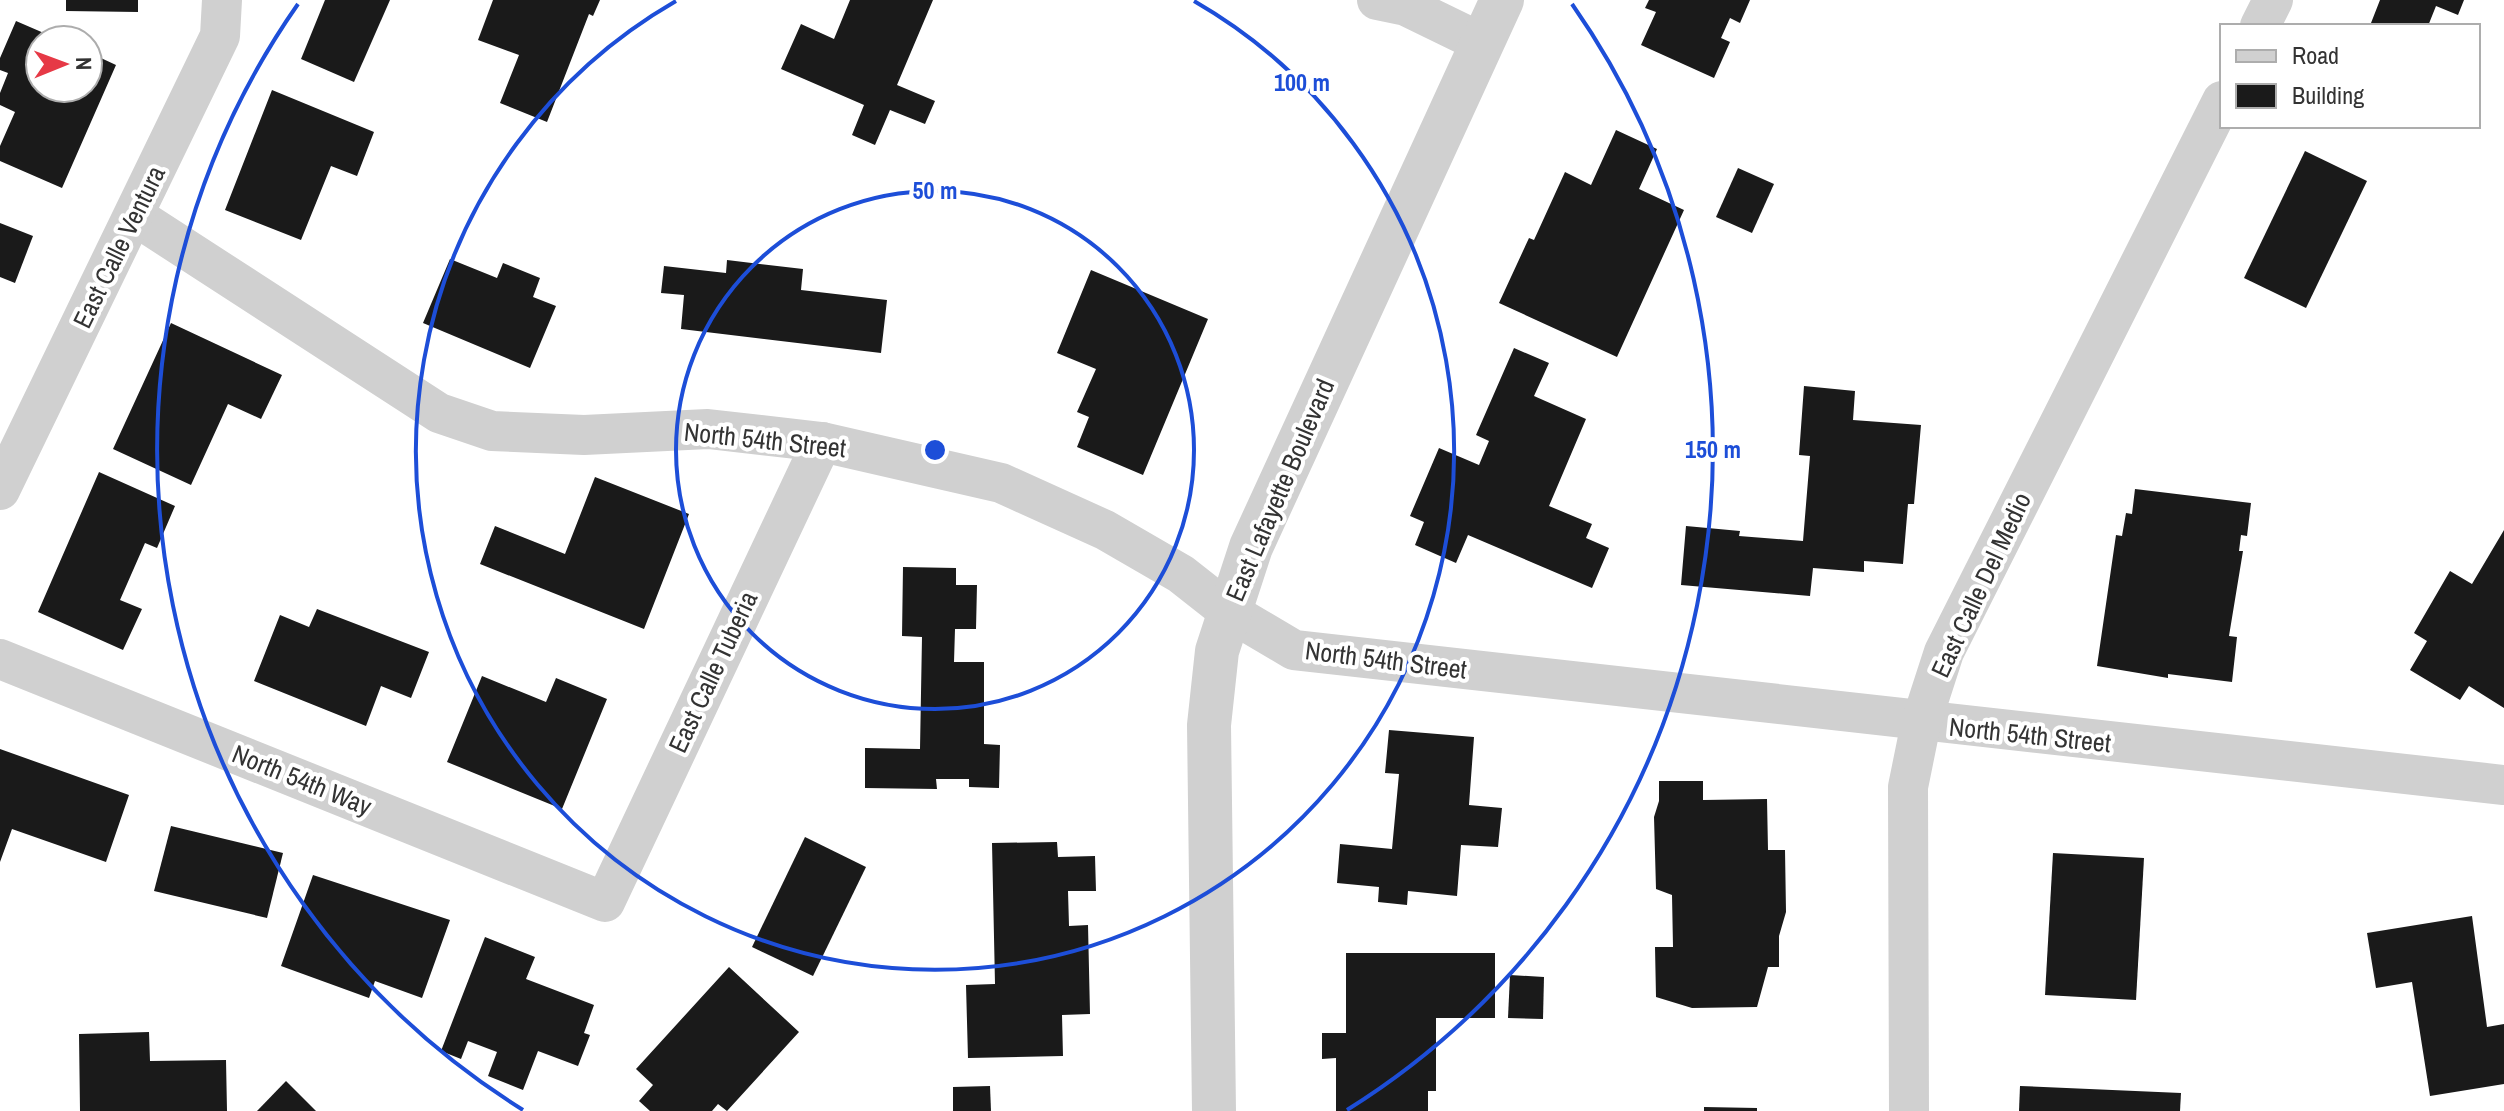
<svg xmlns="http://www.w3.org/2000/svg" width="2504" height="1111" font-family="'Archivo Narrow',sans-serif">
  <rect width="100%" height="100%" fill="#fff"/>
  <g fill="#1a1a1a">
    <path d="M 66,0 L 138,0 L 138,12 L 66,11 Z"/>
    <path d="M 325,0 L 390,0 L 354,82 L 301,59 Z"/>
    <path d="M 493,0 L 600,0 L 593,16 L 589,14 L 547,122 L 500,103 L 519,55 L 478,40 Z"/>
    <path d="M 850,0 L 933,0 L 897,85 L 935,101 L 925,124 L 890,110 L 875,145 L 852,135 L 864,105 L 781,69 L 801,24 L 834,39 Z"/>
    <path d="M 1649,0 L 1750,0 L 1740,23 L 1730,18 L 1721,38 L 1730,42 L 1714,78 L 1641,45 L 1656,12 L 1645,8 Z"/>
    <path d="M 2380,0 L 2464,0 L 2458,15 L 2436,6 L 2428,26 L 2379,26 L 2371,23 Z"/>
    <path d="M 16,21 L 60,40 L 40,40 L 40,88 L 88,88 L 88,52 L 116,65 L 62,188 L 0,161 L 0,146 L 15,112 L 0,105 L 0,93 L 8,73 L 0,70 L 0,58 Z"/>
    <path d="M 272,90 L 374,132 L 357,176 L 331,166 L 301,240 L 225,210 Z"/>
    <path d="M 1616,130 L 1657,149 L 1639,189 L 1684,210 L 1617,357 L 1499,303 L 1529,238 L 1534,240 L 1565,172 L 1591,185 Z"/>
    <path d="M 2305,151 L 2367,181 L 2306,308 L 2244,278 Z"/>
    <path d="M 1738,168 L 1774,184 L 1752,233 L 1716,217 Z"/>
    <path d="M 0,223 L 33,236 L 15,283 L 0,277 Z"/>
    <path d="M 450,259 L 497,278 L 503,263 L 540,278 L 533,297 L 556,306 L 530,368 L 423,323 Z"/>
    <path d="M 727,260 L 803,269 L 801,290 L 887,300 L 881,353 L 681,329 L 684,295 L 661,293 L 664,266 L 726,273 Z"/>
    <path d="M 1091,270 L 1208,319 L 1143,475 L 1077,447 L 1089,417 L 1077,412 L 1096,369 L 1057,353 Z"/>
    <path d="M 171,323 L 282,375 L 261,419 L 228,404 L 191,485 L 113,449 Z"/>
    <path d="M 1514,348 L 1549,363 L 1534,396 L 1586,419 L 1549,506 L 1592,524 L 1586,538 L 1609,548 L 1592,588 L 1468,535 L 1456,563 L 1415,545 L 1424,522 L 1410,516 L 1439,448 L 1479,465 L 1489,441 L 1476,435 Z"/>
    <path d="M 1804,386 L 1855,391 L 1853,420 L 1921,425 L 1914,504 L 1908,504 L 1903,564 L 1864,561 L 1864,572 L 1813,568 L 1810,596 L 1681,585 L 1686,526 L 1740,531 L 1739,536 L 1803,541 L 1810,456 L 1799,455 Z"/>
    <path d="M 99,472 L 175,506 L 157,548 L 145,543 L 120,600 L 142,609 L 123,650 L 38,612 Z"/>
    <path d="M 595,477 L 689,514 L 644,629 L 480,564 L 495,526 L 565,554 Z"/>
    <path d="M 2135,489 L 2251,503 L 2247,536 L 2241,535 L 2239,551 L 2243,551 L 2229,636 L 2237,637 L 2232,682 L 2168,674 L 2168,678 L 2097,666 L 2116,535 L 2122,536 L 2126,513 L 2132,514 Z"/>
    <path d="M 2504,530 L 2504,708 L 2469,686 L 2460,700 L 2410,670 L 2427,641 L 2414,633 L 2450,571 L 2472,584 Z"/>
    <path d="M 903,567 L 956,568 L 956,585 L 977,585 L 976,629 L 955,629 L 954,662 L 984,662 L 984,744 L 1000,745 L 999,788 L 969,787 L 969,779 L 936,779 L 937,789 L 865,788 L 865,748 L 920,749 L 922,637 L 902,636 Z"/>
    <path d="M 317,609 L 429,652 L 411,698 L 381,686 L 366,726 L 254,681 L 280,615 L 309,627 Z"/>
    <path d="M 482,676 L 546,702 L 556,678 L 607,699 L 562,809 L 447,762 Z"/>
    <path d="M 1389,730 L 1474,737 L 1469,805 L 1502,808 L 1498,847 L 1461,845 L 1457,896 L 1408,891 L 1407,905 L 1378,902 L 1379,887 L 1337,883 L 1340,844 L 1392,849 L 1399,774 L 1385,773 Z"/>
    <path d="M 0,749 L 129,795 L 106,862 L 12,829 L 0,862 Z"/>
    <path d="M 1659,781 L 1703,781 L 1703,800 L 1767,799 L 1768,850 L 1785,850 L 1786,912 L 1779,936 L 1779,967 L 1768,967 L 1757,1007 L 1692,1008 L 1656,997 L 1655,947 L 1673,947 L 1672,895 L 1656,889 L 1654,817 L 1659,801 Z"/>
    <path d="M 171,826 L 283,853 L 267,918 L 154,891 Z"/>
    <path d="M 805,837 L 866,867 L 813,976 L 752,947 Z"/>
    <path d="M 1057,842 L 1058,857 L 1095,856 L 1096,891 L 1068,891 L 1069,926 L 1088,925 L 1090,1014 L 1062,1015 L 1063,1056 L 968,1058 L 966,985 L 995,984 L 992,843 Z"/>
    <path d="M 2053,853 L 2144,858 L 2136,1000 L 2045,995 Z"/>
    <path d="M 313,875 L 450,920 L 422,998 L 375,981 L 369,998 L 281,966 Z"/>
    <path d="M 2472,916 L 2487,1027 L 2504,1024 L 2504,1084 L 2430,1096 L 2412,982 L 2376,988 L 2367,933 Z"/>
    <path d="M 485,937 L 535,957 L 526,979 L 594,1005 L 584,1033 L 590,1035 L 578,1066 L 538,1051 L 523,1090 L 488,1076 L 497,1052 L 468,1041 L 461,1059 L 441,1051 Z"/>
    <path d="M 1346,953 L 1495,953 L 1495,1018 L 1436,1018 L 1436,1091 L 1428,1091 L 1428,1111 L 1336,1111 L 1336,1058 L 1322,1059 L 1322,1033 L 1346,1033 Z"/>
    <path d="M 729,967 L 799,1032 L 727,1111 L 718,1104 L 712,1111 L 650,1111 L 639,1101 L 653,1085 L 636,1069 Z"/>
    <path d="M 1510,975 L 1544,977 L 1543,1019 L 1508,1018 Z"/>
    <path d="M 149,1032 L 150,1061 L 226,1060 L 227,1111 L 80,1111 L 79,1034 Z"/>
    <path d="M 286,1081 L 316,1111 L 257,1111 Z"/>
    <path d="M 990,1086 L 991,1111 L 953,1111 L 953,1087 Z"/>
    <path d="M 2020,1086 L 2181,1093 L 2180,1111 L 2019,1111 Z"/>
    <path d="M 1704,1107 L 1757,1108 L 1757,1111 L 1704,1111 Z"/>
  </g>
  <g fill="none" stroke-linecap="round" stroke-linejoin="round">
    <g stroke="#d0d0d0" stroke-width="40">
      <path d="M 1377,0 L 1406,6 L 1482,43"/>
      <path d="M 2260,26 L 2273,0"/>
      <path d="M 135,216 L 439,413 L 492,431 L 584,435 L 708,429 L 822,442 L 1001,483 L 1105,530 L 1181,574 L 1228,611 L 1294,650 L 2504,785"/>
      <path d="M 0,490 L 220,36 L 222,0"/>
      <path d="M 0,659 L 605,902 L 822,442"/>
      <path d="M 1909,1111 L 1908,787 L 1921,723 L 1944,652 L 2222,101"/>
    </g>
    <path stroke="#d0d0d0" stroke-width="44" d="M 1214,1111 L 1209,725 L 1217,651 L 1251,547 L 1502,0"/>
  </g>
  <g fill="none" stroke="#1d4ed8" stroke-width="4">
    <circle cx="935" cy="450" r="259"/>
    <path d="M1194 1A519 519 0 1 1 676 1"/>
    <path d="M523 1110A778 778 0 0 1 298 4M1572 4A778 778 0 0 1 1347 1110"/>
  </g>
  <g text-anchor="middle" stroke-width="8" stroke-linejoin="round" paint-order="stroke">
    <g font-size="26" fill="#333" stroke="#fff">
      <text transform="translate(119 247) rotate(-64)" y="9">East Calle Ventura</text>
      <text transform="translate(765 440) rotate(6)" y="9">North 54th Street</text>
      <text transform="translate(1280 490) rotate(-67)" y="9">East Lafayette Boulevard</text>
      <text transform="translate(1981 585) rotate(-65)" y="9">East Calle Del Medio</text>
      <text transform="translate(1386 660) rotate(7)" y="9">North 54th Street</text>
      <text transform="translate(713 672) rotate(-65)" y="9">East Calle Tuberia</text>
      <text transform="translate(2030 735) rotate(6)" y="9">North 54th Street</text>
      <text transform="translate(302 780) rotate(22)" y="9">North 54th Way</text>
    </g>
  </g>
  <circle cx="935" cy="450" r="12" fill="#1d4ed8" stroke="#fff" stroke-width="4"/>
  <g font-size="24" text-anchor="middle" font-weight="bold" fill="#1d4ed8" stroke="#fff" stroke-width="8" stroke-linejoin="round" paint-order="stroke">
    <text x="1302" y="91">100 m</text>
    <text x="935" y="199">50 m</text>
    <text x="1713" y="458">150 m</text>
  </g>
  <rect x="2220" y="24" width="260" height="104" fill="#ffffff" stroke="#adadad" stroke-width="2"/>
  <rect x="2236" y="50" width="40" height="12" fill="#d0d0d0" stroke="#adadad" stroke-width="2"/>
  <text x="2292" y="64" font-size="24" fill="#333333">Road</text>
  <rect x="2236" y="84" width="40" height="24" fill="#1a1a1a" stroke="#adadad" stroke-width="2"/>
  <text x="2292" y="104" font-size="24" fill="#333333">Building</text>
  <g transform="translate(64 64) rotate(89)"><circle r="38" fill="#ffffff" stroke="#adadad" stroke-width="2"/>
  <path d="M0-6L14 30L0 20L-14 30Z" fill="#e63946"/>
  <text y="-12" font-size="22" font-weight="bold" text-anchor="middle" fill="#333333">N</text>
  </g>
</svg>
